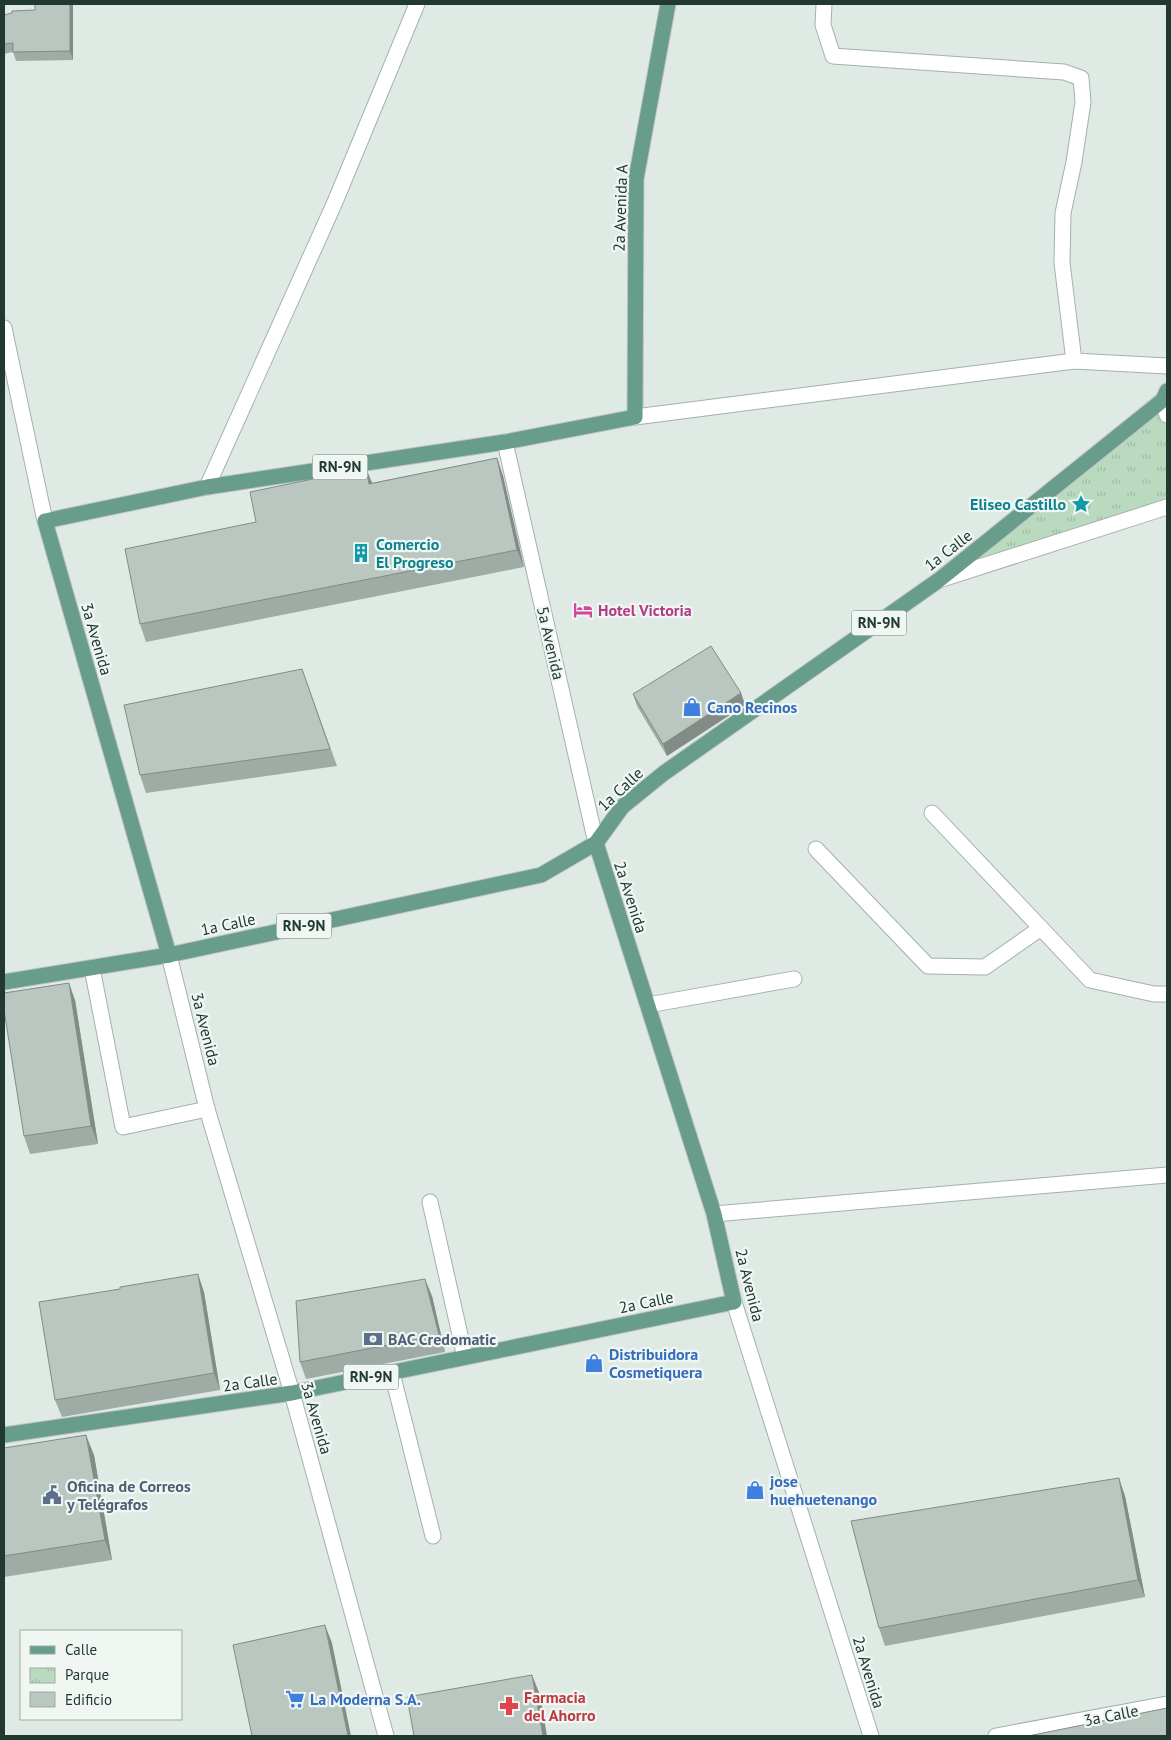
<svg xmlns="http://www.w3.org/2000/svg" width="1171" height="1740" font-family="'PT Sans',sans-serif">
  <defs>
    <pattern id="park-tufts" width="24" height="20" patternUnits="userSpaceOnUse" patternTransform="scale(1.25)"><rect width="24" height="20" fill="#badac0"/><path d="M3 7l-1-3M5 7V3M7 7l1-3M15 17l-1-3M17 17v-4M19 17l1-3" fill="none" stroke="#a0bca5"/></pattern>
  </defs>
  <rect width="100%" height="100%" fill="#e0eae5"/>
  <path fill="url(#park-tufts)" d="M 1156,407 L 1167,420 L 1167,506 L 947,576 Z"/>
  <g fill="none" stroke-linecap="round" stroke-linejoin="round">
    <g stroke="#a3b1ab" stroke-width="17">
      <g id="service">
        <path d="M 92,968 L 123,1127 L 207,1109"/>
        <path d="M 648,1005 L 794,979"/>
        <path d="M 430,1202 L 465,1357"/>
        <path d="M 392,1373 L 433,1536"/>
      </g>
    </g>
    <g stroke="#a3b1ab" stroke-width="17">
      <g id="minor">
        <path d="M 824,4 L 823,25 L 833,56 L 1064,72 L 1081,78 L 1083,102 L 1074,162 L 1063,213 L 1062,263 L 1074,361"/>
        <path d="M 4,328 L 45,521"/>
        <path d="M 1163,400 L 1167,415"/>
        <path d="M 635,417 L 1074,361 L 1167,366"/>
        <path d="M 505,442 L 596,843"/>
        <path d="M 939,580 L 1167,507"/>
        <path d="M 932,813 L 1090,980 L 1154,994 L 1167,994"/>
        <path d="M 816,849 L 928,966 L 985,967 L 1041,928"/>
        <path d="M 169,955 L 207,1109 L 292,1393 L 386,1736"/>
        <path d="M 714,1214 L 1167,1175"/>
        <path d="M 734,1302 L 871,1736"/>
        <path d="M 996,1736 L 1167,1704"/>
      </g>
    </g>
    <g stroke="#a0b5ac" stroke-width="17">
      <path id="secondary" d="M 207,487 L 335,202 L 417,4"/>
    </g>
    <g stroke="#bdc4c1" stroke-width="17">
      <g id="primary">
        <path d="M 169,955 L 45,521 L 207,487 L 505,442 L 635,417 L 636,179 L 668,4"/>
        <path d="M 4,982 L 169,955 L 541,875 L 596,843 L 622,807 L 664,773 L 939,580 L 1163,400 L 1167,391"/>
        <path d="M 4,1435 L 292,1393 L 734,1302 L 714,1214 L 596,843"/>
      </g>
    </g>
    <use href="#service" stroke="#fff" stroke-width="15"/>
    <use href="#minor" stroke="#fff" stroke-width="15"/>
    <use href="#secondary" stroke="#fff" stroke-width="15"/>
    <use href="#primary" stroke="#689c8b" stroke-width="15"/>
  </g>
  <g fill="#9faba5">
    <path d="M 35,4 L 73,4 L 73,60 L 16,61 L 13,52 L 4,54 L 4,15 L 35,10 Z"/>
    <path d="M 497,458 L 503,476 L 524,567 L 146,642 L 140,624 L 256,522 L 372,483 Z"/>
    <path d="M 302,669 L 337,766 L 146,793 L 140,775 Z"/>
    <path d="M 741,693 L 745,705 L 667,756 L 637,706 L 633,694 Z"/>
    <path d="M 75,1000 L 98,1144 L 30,1154 L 24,1136 Z"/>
    <path d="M 204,1292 L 220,1390 L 62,1417 L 55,1400 Z"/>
    <path d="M 432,1296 L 445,1352 L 306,1379 L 300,1362 Z"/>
    <path d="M 4,1448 L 94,1455 L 112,1560 L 4,1577 Z"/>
    <path d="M 1125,1496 L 1145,1597 L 885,1646 L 879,1628 Z"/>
  </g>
  <g fill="#828b86">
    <path d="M 70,4 L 73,4 L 73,60 L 70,51 Z"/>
    <path d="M 497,458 L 503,476 L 524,567 L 517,550 Z"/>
    <path d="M 366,468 L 373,485 L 369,484 Z"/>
    <path d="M 741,693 L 745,705 L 667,756 L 663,744 Z"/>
    <path d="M 69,983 L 75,1000 L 98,1144 L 91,1126 Z"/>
    <path d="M 198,1274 L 204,1292 L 220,1390 L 214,1373 Z"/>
    <path d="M 425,1279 L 432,1296 L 445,1352 L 439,1335 Z"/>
    <path d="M 86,1435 L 94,1455 L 112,1560 L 105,1540 Z"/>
    <path d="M 1119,1478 L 1125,1496 L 1145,1597 L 1138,1580 Z"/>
    <path d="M 325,1625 L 332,1643 L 351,1736 L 348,1736 Z"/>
    <path d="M 532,1675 L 540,1695 L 547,1736 L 543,1736 Z"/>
  </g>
  <g fill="#b9c7c0" stroke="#828b86">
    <path d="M 35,4 L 70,4 L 70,51 L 13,52 L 13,43 L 4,44 L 4,15 L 12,13 L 12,11 L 35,10 Z"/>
    <path d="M 497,458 L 517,550 L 140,624 L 125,549 L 256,522 L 250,492 L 366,468 L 369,484 Z"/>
    <path d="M 711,646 L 741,693 L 663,744 L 633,694 Z"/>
    <path d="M 302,669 L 330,749 L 140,775 L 124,705 Z"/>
    <path d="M 69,983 L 91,1126 L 24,1136 L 4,1010 L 4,993 Z"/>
    <path d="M 198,1274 L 214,1373 L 55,1400 L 39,1302 L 120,1289 L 120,1287 Z"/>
    <path d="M 425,1279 L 439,1335 L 300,1362 L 296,1301 Z"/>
    <path d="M 86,1435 L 105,1540 L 4,1556 L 4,1448 Z"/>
    <path d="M 1119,1478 L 1138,1580 L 879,1628 L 851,1521 Z"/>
    <path d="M 325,1625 L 348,1736 L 252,1736 L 233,1645 Z"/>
    <path d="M 532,1675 L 543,1736 L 414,1736 L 407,1697 Z"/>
    <path d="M 1167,1708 L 1167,1736 L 1028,1736 Z"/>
  </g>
  <defs>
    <g id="sight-bare" transform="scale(1.5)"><path d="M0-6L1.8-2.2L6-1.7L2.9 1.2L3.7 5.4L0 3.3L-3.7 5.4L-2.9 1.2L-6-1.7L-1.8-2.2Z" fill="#0f9aa8" stroke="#f0f7f3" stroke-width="2.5" paint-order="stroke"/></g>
    <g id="building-bare" transform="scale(1.5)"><path d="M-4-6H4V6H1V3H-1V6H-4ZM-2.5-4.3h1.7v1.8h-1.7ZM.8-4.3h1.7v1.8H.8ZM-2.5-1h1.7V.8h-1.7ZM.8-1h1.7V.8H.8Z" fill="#0f9aa8" stroke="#f0f7f3" stroke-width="2.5" paint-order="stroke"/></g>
    <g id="hotel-bare" transform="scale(1.5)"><path d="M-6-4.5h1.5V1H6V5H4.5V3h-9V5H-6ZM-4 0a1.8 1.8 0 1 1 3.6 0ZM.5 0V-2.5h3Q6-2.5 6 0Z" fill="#d1479c" stroke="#f0f7f3" stroke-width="2.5" paint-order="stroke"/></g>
    <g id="shop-bare" transform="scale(1.5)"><path d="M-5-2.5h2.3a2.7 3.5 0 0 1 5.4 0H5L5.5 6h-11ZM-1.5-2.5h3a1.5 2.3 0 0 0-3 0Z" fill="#3f7fe0" stroke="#f0f7f3" stroke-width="2.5" paint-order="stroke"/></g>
    <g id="bank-bare" transform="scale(1.5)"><path d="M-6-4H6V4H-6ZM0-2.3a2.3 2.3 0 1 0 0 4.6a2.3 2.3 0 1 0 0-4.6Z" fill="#5c6f8a" stroke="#f0f7f3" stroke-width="2.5" paint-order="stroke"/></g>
    <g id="civic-bare" transform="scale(1.5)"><path d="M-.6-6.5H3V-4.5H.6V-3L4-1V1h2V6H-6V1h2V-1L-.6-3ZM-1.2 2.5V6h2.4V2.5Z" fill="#5c6f8a" stroke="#f0f7f3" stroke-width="2.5" paint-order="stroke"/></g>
    <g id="supermarket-bare" transform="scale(1.5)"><path d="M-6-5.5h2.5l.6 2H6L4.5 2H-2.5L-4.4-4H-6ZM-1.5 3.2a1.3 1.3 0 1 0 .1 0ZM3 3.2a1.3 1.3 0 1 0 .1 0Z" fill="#3f7fe0" stroke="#f0f7f3" stroke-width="2.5" paint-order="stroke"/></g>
    <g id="pharmacy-bare" transform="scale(1.5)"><path d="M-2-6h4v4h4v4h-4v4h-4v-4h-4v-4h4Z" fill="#e0444e" stroke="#f0f7f3" stroke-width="2.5" paint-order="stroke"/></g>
  </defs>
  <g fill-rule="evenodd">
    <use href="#sight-bare" x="1081" y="504"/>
    <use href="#building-bare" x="361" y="553"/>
    <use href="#hotel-bare" x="583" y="610"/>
    <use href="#shop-bare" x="692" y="707"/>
    <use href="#bank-bare" x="373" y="1339"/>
    <use href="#shop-bare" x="594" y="1363"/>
    <use href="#shop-bare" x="755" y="1490"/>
    <use href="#civic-bare" x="52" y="1495"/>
    <use href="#supermarket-bare" x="295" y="1699"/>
    <use href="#pharmacy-bare" x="509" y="1706"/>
  </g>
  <g text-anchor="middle" stroke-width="4.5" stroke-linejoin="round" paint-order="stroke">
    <g fill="#f0f7f3" stroke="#60726b" stroke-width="1">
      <rect x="312.5" y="454.5" width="55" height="25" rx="4"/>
      <rect x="851.5" y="610.5" width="55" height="25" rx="4"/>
      <rect x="276.5" y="913.5" width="55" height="25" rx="4"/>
      <rect x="343.5" y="1364.5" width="55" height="25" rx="4"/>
    </g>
    <g font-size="15" font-weight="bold" fill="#223931">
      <text x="340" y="472">RN-9N</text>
      <text x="879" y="628">RN-9N</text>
      <text x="304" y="931">RN-9N</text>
      <text x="371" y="1382">RN-9N</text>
    </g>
    <g font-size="16" fill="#223931" stroke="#f0f7f3">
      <text transform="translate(620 208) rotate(-88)" y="6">2a Avenida A</text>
      <text transform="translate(948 550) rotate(-38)" y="6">1a Calle</text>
      <text transform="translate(97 639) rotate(74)" y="6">3a Avenida</text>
      <text transform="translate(551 643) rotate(77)" y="6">5a Avenida</text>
      <text transform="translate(620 789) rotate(-43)" y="6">1a Calle</text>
      <text transform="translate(631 897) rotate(72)" y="6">2a Avenida</text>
      <text transform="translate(228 924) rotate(-12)" y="6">1a Calle</text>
      <text transform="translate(206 1029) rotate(76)" y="6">3a Avenida</text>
      <text transform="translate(750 1285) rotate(76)" y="6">2a Avenida</text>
      <text transform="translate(646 1302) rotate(-12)" y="6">2a Calle</text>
      <text transform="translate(250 1382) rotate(-8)" y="6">2a Calle</text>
      <text transform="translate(317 1418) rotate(74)" y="6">3a Avenida</text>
      <text transform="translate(869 1672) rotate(73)" y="6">2a Avenida</text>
      <text transform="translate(1111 1715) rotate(-11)" y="6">3a Calle</text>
    </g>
    <g font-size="16" font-weight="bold" fill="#0d838f" stroke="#f0f7f3" text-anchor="end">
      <text x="1066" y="510">Eliseo Castillo</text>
      <text x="376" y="550" text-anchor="start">Comercio<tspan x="376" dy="18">El Progreso</tspan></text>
    </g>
    <g font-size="16" font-weight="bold" fill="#b23c85" stroke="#f0f7f3" text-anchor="start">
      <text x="598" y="616">Hotel Victoria</text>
    </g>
    <g font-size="16" font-weight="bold" fill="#366cbe" stroke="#f0f7f3" text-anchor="start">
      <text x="707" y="713">Cano Recinos</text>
      <text x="609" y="1360">Distribuidora<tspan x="609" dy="18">Cosmetiquera</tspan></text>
      <text x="770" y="1487">jose<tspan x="770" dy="18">huehuetenango</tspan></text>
      <text x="310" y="1705">La Moderna S.A.</text>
    </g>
    <g font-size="16" font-weight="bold" fill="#4e5e75" stroke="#f0f7f3" text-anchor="start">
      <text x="388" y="1345">BAC Credomatic</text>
      <text x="67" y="1492">Oficina de Correos<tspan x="67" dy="18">y Telégrafos</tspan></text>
    </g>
    <g font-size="16" font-weight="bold" fill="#be3a42" stroke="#f0f7f3" text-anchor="start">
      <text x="524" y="1703">Farmacia<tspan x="524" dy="18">del Ahorro</tspan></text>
    </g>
  </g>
  <rect width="1171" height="1740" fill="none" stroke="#223931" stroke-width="10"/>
  <rect x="20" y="1630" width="162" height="90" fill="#f0f7f3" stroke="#9eaba5"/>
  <rect x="30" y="1646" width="25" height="8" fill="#689c8b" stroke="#9eaba5"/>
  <text x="65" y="1655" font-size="15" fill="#223931">Calle</text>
  <rect x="30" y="1668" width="25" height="15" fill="url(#park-tufts)" stroke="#9eaba5"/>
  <text x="65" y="1680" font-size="15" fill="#223931">Parque</text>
  <rect x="30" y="1692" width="25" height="15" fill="#b9c7c0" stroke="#9eaba5"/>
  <text x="65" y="1705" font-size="15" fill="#223931">Edificio</text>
</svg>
